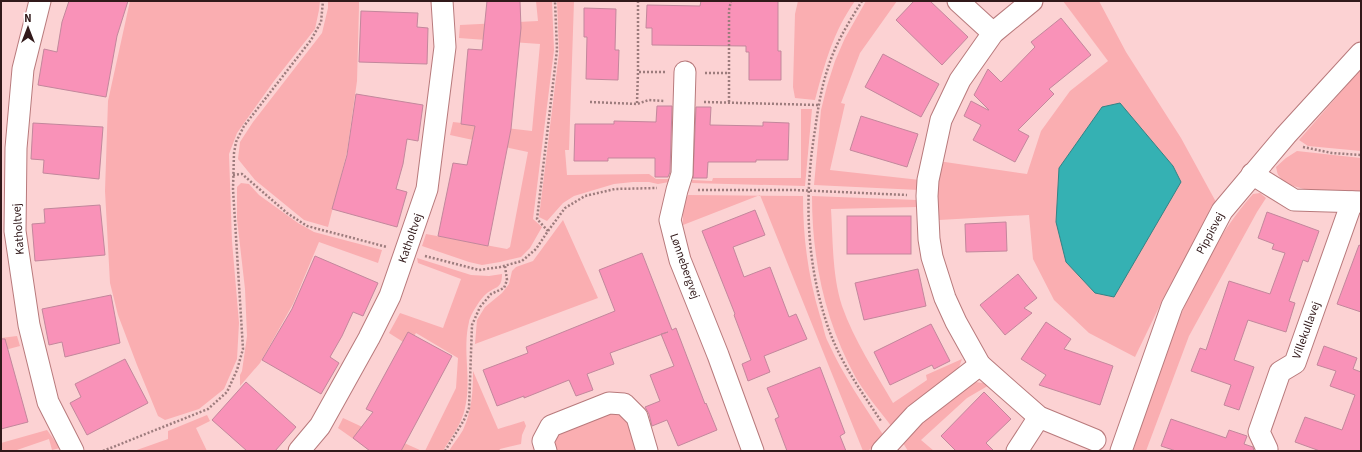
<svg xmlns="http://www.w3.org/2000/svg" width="1362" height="452" font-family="'Source Sans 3',sans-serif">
  <rect width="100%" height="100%" fill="#fcd2d3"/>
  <g fill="#faaeb1">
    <path d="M 130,1 L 320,1 L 319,10 L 315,29 L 274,81 L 237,133 L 229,154 L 232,241 L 239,323 L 237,359 L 224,389 L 199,409 L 165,420 L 158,416 L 137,365 L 118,315 L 110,283 L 105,191 L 108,101 Z"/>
    <path d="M 328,1 L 359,1 L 359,7 L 357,81 L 347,152 L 328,227 L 304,220 L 255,180 L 238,159 L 240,142 L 253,122 L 322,33 L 328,8 Z"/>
    <path d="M 536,1 L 552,1 L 554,50 L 533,219 L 542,227 L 530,248 L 521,257 L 500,262 L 482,265 L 469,262 L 422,246 L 426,234 L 507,249 L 510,247 L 528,152 L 450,135 L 453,122 L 532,131 L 540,44 L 459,38 L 460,25 L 538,21 Z"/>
    <path d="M 557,1 L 574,1 L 569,150 L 565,150 L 567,175 L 649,174 L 656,179 L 669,179 L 669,182 L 658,184 L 649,182 L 633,182 L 614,184 L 574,196 L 563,203 L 547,221 L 539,217 L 559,53 Z"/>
    <path d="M 798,1 L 855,1 C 833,32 825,63 815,100 L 795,98 L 793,87 L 795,14 Z"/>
    <path d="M 866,1 L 897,1 L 860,53 L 841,103 L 845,104 L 830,170 L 920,180 L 919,190 L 814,185 L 821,110 L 827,86 L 835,61 L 845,38 Z"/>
    <path d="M 1063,1 L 1099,1 L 1126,52 L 1181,138 L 1216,202 L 1213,210 L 1205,222 L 1162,301 L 1135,357 L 1089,333 L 1054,300 L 1033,259 L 1029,215 L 939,220 L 936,197 L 940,162 L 945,162 L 1027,174 L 1041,131 L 1070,91 L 1108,61 Z"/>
    <path d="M 1361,69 L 1361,151 L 1308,146 L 1299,140 Z"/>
    <path d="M 801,109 L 812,109 L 805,186 L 692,183 L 692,180 L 712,181 L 713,178 L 801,178 Z"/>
    <path d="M 1297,151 L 1361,158 L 1361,192 C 1342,192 1290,194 1279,176 C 1277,174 1277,170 1276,167 L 1286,158 Z"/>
    <path d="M 241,183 L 249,184 L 259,195 L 298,223 L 314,232 L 382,250 L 378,263 L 319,242 L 293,304 L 260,363 L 240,386 L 240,375 L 242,371 L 247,336 L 245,289 L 237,219 L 237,187 Z"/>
    <path d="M 1260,193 L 1266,198 L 1257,212 L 1189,336 L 1146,451 L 1133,451 C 1164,361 1188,268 1253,194 Z"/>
    <path d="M 688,195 L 803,196 C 803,238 808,276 820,316 C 823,324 824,334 828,342 C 843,375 864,406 884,436 L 868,451 L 863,451 L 760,195 L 683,225 L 683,205 Z"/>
    <path d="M 812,196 L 917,200 L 917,207 L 831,209 C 833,240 832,275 842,306 C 854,340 875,372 893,403 L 927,380 L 926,375 L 962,359 L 958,370 L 892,427 C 880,411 866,395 856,378 C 825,322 812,260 812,196 Z"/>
    <path d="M 563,220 L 598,298 L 475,344 L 477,320 L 485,307 L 502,293 L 509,284 L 512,271 L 516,267 L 533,261 Z"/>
    <path d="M 417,258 L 471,275 L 489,276 L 502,274 C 502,289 496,286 486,294 C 481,298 470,315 469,322 C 462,350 472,380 465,408 C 462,424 451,437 443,451 L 425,451 L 456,388 L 458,358 L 416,333 L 408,345 L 389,333 L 400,313 L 443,328 L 461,279 L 418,263 Z"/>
    <path d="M 17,336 L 20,346 L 1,351 L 1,338 Z"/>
    <path d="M 473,371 L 498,429 L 524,421 L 526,426 L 522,435 L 521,444 L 500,449 L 499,451 L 449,451 C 453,444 459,437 463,430 C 472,411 473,391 473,371 Z"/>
    <path d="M 975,382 L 991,384 L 967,398 L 921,440 L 934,451 L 908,451 L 903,443 L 921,421 L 961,390 Z"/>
    <path d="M 609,409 L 622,415 L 628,424 L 636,451 L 552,451 L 554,432 Z"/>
    <path d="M 207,415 L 210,421 L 196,428 L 207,451 L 134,451 L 168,439 L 168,431 Z"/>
    <path d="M 343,418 L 371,431 L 373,429 L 422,451 L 381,451 L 362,445 L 338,428 Z"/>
    <path d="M 47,430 L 60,448 L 52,450 L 49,439 L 14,451 L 1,451 L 1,443 Z"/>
  </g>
  <path fill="#35b1b3" stroke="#348385" d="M 1120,103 L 1173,166 L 1181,182 L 1114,297 L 1095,293 L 1066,262 L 1056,222 L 1059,168 L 1102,107 Z"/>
  <g fill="#f992b8" stroke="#c3879c">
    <path d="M 69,1 L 128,1 L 117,36 L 106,97 L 38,85 L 44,49 L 57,52 L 62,22 Z"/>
    <path d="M 487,1 L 520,1 L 521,28 L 511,129 L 488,246 L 438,236 L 453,163 L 467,165 L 475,126 L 461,124 L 468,49 L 482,50 Z"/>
    <path d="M 701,1 L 778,1 L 778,51 L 781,51 L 781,80 L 749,80 L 749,52 L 746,52 L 746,46 L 652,45 L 652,28 L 646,28 L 647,5 L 700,6 Z"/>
    <path d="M 914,1 L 930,1 L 968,37 L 942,65 L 896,20 Z"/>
    <path d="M 584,8 L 616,9 L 615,50 L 619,50 L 618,80 L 586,79 L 587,37 L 584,37 Z"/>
    <path d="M 361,11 L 418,13 L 417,27 L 428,28 L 427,64 L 359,62 Z"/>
    <path d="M 1061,18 L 1091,55 L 1049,89 L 1054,94 L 1018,130 L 1029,136 L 1015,162 L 973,140 L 981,125 L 964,116 L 971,101 L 988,110 L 989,110 L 974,95 L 988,69 L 1001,82 L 1035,47 L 1031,42 Z"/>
    <path d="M 883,54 L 939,84 L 921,117 L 865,87 Z"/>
    <path d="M 356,94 L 423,105 L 418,141 L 407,139 L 403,164 L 396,189 L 407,192 L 397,227 L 332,209 L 347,155 Z"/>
    <path d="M 657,106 L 672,106 L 670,172 L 668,177 L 655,177 L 655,158 L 608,158 L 608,161 L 574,161 L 575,124 L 614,124 L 614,121 L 656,122 Z"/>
    <path d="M 696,107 L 711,107 L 710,125 L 763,126 L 763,122 L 789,123 L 788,160 L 756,160 L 756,162 L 708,162 L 707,178 L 693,178 Z"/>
    <path d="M 861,116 L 918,134 L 907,167 L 850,150 Z"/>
    <path d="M 33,123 L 103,127 L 99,179 L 43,173 L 44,160 L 31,159 Z"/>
    <path d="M 100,205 L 105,255 L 35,261 L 32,224 L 45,223 L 44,209 Z"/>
    <path d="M 755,210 L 765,235 L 733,247 L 744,277 L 770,267 L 789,317 L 796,314 L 807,339 L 764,356 L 770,372 L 748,381 L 742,364 L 751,360 L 734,315 L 735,314 L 702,231 Z"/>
    <path d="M 1267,212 L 1319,231 L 1308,262 L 1303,260 L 1289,301 L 1295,303 L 1286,332 L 1248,320 L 1234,360 L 1254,367 L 1239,410 L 1224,405 L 1231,385 L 1191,371 L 1200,348 L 1206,350 L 1229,281 L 1270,294 L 1285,253 L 1272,249 L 1274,244 L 1258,238 Z"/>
    <rect x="847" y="216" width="64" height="38"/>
    <path d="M 1006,222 L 1007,251 L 966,252 L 965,224 Z"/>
    <path d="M 1359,245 L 1361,246 L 1361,312 L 1337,304 Z"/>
    <path d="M 642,253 L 672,330 L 676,328 L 705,404 L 706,403 L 717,430 L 678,446 L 667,420 L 652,426 L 649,414 L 645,407 L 660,401 L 650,375 L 674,366 L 661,334 L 668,332 L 610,353 L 614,364 L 587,374 L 593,390 L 576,396 L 569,380 L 524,398 L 524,396 L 497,406 L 483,370 L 528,353 L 526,347 L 615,311 L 599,270 Z"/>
    <path d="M 315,256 L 378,283 L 363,316 L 353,312 L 342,336 L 330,357 L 339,363 L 321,394 L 262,360 L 292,309 Z"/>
    <path d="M 918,269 L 926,306 L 864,320 L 855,283 Z"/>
    <path d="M 1018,274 L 1037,298 L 1024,308 L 1032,313 L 1005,335 L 980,305 Z"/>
    <path d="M 111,295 L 120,343 L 65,357 L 62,342 L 49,345 L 42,309 Z"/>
    <path d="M 1046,322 L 1071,339 L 1064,349 L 1113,366 L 1100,405 L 1039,385 L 1046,375 L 1021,359 Z"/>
    <path d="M 931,324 L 950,361 L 934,369 L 932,365 L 890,385 L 874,352 Z"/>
    <path d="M 408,332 L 452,356 L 401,451 L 370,451 L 353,438 L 373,412 L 366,409 Z"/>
    <path d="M 1,339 L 5,339 L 28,422 L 1,429 Z"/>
    <path d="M 1324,346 L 1357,358 L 1353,369 L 1361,372 L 1361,451 L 1320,451 L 1295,442 L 1305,417 L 1342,430 L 1355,395 L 1330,386 L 1336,371 L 1317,365 Z"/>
    <path d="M 125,359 L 148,403 L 87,435 L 70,403 L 81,397 L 75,384 Z"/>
    <path d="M 820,367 L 845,433 L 840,436 L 846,451 L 787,451 L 775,419 L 779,417 L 767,388 Z"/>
    <path d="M 246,382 L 296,427 L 275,451 L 247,451 L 212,420 Z"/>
    <path d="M 984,392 L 1011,419 L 986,443 L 994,451 L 956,451 L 941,436 Z"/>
    <path d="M 1171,419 L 1226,438 L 1229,430 L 1247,436 L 1244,444 L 1253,447 L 1254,451 L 1176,451 L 1161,446 Z"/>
  </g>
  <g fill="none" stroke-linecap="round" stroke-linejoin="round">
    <g stroke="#b87a7c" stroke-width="23">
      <g id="minor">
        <path d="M 40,1 L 23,69 L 16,148 L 15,231 L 29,325 L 48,402 L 73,451"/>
        <path d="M 958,1 L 993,33"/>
        <path d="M 1032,1 L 993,33 L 960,80 L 941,120 L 928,180 L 927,196 L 929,239 L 932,257 L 945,298 L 956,322 L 980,365 L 1039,417 L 1095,440"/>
        <path d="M 685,72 L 682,174 L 677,190 L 670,220 L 680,260 L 718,355 L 753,451"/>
        <path d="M 1252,174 L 1294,200 L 1361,202"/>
        <path d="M 299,451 L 320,426 L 369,338 L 390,296 L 427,189 L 445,47 L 442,1"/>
        <path d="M 546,451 L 543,441 L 551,426 L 609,403 L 624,404 L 637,417 L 647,451"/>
        <path d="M 882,451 L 915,415 L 980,365"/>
        <path d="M 1017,451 L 1039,417"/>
        <path d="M 1121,451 L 1172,306 L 1222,211 L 1286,135 L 1361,53"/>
        <path d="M 1266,451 L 1267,449 L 1259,432 L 1280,372 L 1295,363 L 1352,202"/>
      </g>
    </g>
    <g stroke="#9d7c7d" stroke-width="2.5" stroke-dasharray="2 2" stroke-linecap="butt">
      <path d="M 638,1 L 638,72 L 666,72"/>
      <path d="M 862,1 C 849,22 835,44 828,68 C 821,88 818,109 815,130 C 804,196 806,263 828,327 C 840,362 861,391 881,421"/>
      <path d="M 705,73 L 728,73"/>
      <path d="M 590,102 L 637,104 L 649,100 L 665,101"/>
      <path d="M 704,102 L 818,105"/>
      <path d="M 729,102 L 729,10 L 731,1"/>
      <path d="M 637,103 L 638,72"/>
      <path d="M 1303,147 L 1332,153 L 1361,155"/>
      <path d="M 233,175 L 242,174 L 287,213 L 307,226 L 387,247"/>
      <path d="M 698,190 L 795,190 L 907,195"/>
      <path d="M 548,231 L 537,219 L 557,50 L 555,1"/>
      <path d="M 425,256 L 479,270 L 500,267 L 522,261 L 536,249 L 548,231 L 565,208 L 585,196 L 615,189 L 657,188"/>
      <path d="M 103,451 L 208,409 L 227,392 L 237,370 L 243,349 L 233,189 L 234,153 L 236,142 L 244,126 L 311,40 L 321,22 L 323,1"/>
      <path d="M 445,451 L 464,420 L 469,408 L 472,325 L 480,307 L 491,294 L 504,288 L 507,280 L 505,266"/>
    </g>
    <use href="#minor" stroke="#fff" stroke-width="21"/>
  </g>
  <g text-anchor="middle" stroke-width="3.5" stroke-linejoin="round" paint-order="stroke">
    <g font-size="12" fill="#31191a" stroke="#fff">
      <text transform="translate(18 229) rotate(-94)" y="4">Katholtvej</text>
      <text transform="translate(1210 233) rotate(-62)" y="4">Pippisvej</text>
      <text transform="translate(410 238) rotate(-71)" y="4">Katholtvej</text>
      <text transform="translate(685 266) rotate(71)" y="4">Lønnebergvej</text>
      <text transform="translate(1306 330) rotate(-70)" y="4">Villekullavej</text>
    </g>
  </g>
  <rect width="1362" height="452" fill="none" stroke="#31191a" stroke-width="4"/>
  <g transform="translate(28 28)" stroke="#ffffff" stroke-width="3" paint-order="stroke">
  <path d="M0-3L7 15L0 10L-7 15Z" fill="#31191a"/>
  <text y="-6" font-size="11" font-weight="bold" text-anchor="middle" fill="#31191a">N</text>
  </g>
</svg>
